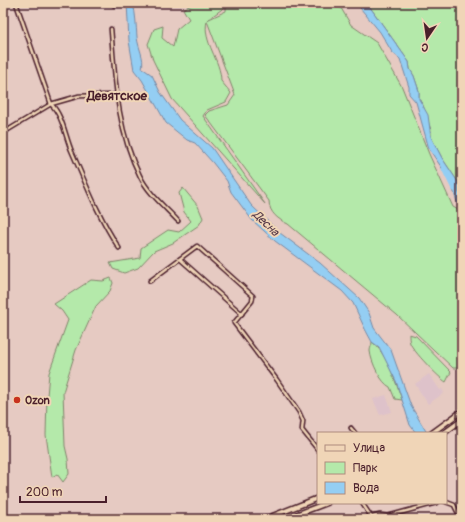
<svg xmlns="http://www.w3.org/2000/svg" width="465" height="522" font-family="Pangolin,sans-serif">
  <rect width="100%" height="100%" fill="#e6cac2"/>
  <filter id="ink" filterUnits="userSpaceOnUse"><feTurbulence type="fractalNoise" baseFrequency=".025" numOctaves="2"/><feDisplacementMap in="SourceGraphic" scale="8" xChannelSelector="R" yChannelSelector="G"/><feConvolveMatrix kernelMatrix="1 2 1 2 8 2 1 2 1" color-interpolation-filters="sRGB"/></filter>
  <g filter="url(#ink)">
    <g fill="#dec2ca">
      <path d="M 429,374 L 440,390 L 442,389 L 444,393 L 428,404 L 415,384 Z"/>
      <path d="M 386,395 L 392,412 L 380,415 L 373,399 Z"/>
    </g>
    <g fill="#b4e9aa" stroke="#7f846a">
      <path d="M 195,3 L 220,3 L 225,7 L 207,20 L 226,11 L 226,6 L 223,3 L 338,3 L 351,25 L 377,43 L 402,87 L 429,154 L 453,207 L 462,212 L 462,368 L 453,368 L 397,315 L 288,224 C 279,220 269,213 269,201 L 205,115 L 209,111 L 228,105 L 235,95 L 207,21 C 202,42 221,60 221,81 L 231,93 L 226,102 L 207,110 L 203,116 L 265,204 L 172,99 L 153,60 L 148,44 L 154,29 L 163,26 L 162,38 L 173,47 L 177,29 L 189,19 L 183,9 Z"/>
      <path d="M 367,3 L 462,3 L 462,197 L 459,193 L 458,182 L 442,158 L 431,137 L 431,130 L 423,105 L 419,99 L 419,91 L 414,76 L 410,69 L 409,62 Z"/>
      <path d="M 183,188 L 198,206 L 203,218 L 199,225 L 173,243 L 154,251 L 138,268 L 124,273 L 113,269 L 110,263 L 140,258 L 141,248 L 168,230 L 179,232 L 191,221 L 184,212 L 179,193 Z"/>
      <path d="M 111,278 L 113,283 L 110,291 L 96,306 L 76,350 L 63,392 L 65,446 L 68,459 L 69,474 L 63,482 L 57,474 L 52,477 L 46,435 L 47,396 L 49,373 L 68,320 L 62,311 L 54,304 L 91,280 L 103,281 Z"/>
      <path d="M 409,334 L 416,336 L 451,372 L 446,382 C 439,378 413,351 410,343 C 409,340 409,337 409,334 Z"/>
      <path d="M 372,342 C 386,352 396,383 402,400 L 395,399 L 390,387 C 381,383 371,362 370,351 C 370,348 372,345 372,342 Z"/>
    </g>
    <g fill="#94cef3" stroke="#7688a3">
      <path d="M 127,3 L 133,3 C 136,15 136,25 137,37 C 138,48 145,58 142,68 L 152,75 L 160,92 L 180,120 L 212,148 L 251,205 L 280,233 L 320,263 L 359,298 L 369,313 L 374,328 L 391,350 L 411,406 L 427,433 L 416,433 L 410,425 L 396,381 L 379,347 L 372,342 L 365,329 L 353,303 L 342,291 L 275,241 L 252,220 L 231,192 L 227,181 L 213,163 L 195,143 L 187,140 L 166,123 L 142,80 L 134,70 L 129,41 Z"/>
      <path d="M 356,3 L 367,3 L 409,62 L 410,69 L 414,76 L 419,91 L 419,99 L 428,115 L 431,137 L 442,158 L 458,182 L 459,193 L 462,197 L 462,206 L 457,202 L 450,180 L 429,149 L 416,102 L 409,94 L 409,87 L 400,59 L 392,52 L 380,32 Z"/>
    </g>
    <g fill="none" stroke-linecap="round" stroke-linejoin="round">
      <path stroke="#94cef3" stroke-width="5" d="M 444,169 L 454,189"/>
      <g stroke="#4a1f2b" stroke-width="5.5">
        <g id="minor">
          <path d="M 16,3 L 51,104 C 63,116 65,136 72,152 C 86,184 99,218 119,248"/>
          <path d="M 113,3 L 114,5"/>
          <path d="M 111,29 C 115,79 117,131 140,176 C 148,193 165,207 178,221"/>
          <path d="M 3,133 L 51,104 L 79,96 L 117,95"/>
          <path d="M 180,259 L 242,314"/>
          <path d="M 150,281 L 197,246 L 253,296 L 252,301 L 234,323 L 277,380 L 299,412 L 303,421 L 302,430 L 318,450"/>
          <path d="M 351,428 L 355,433"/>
          <path d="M 446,502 L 454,505 L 461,519"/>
          <path d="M 362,503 L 372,518"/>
          <path d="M 372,517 L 380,515 L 388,516 L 436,503"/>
        </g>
      </g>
      <g stroke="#4a1f2b" stroke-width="7">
        <g id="secondary">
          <path d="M 432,433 L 462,411"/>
          <path d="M 444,433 L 462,420"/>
          <path d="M 265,519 L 318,498"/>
          <path d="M 285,519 L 327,503"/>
        </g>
      </g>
      <use href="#minor" stroke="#f0d5b7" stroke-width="2.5"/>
      <use href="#secondary" stroke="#f0d5b7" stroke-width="4"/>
    </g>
  </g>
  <circle fill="#c8321e" stroke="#f0d5b7" stroke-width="1.5" cx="17" cy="400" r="4"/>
  <g text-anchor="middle" stroke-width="4" stroke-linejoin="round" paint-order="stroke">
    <g font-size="11" font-weight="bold" fill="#4a1f2b" stroke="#f0d5b7" text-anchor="start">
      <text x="25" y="404">Ozon</text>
    </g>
    <g font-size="12" font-style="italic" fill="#553949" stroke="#f0d5b7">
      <text transform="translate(266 223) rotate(44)" y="4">Десна</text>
    </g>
    <g font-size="13" font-weight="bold" fill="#4a1f2b" stroke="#f0d5b7">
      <text x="117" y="100">Девятское</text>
    </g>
  </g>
  <rect width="465" height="522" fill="none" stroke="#f0d5b7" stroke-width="16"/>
  <rect x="8" y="8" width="449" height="506" fill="none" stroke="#4a1f2b" stroke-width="1.5" filter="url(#ink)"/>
  <rect x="317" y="432" width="130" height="72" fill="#f0d5b7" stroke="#ae8c7f"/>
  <rect x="325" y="445" width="20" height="6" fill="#f0d5b7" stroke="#ae8c7f"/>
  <text x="353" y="452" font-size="12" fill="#4a1f2b">Улица</text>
  <rect x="325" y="462" width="20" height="12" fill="#b4e9aa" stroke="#ae8c7f"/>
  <text x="353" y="472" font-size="12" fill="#4a1f2b">Парк</text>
  <rect x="325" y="482" width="20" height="12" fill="#94cef3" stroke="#ae8c7f"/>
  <text x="353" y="492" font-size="12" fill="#4a1f2b">Вода</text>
  <g transform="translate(427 38) rotate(193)" stroke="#f0d5b7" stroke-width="3" paint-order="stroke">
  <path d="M0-3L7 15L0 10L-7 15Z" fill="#4a1f2b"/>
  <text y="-6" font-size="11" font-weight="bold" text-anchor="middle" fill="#4a1f2b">С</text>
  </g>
  <path d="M20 496v6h86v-6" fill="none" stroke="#4a1f2b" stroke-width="2"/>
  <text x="26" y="496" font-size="12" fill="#4a1f2b" stroke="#f0d5b7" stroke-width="3" paint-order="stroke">200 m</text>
</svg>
